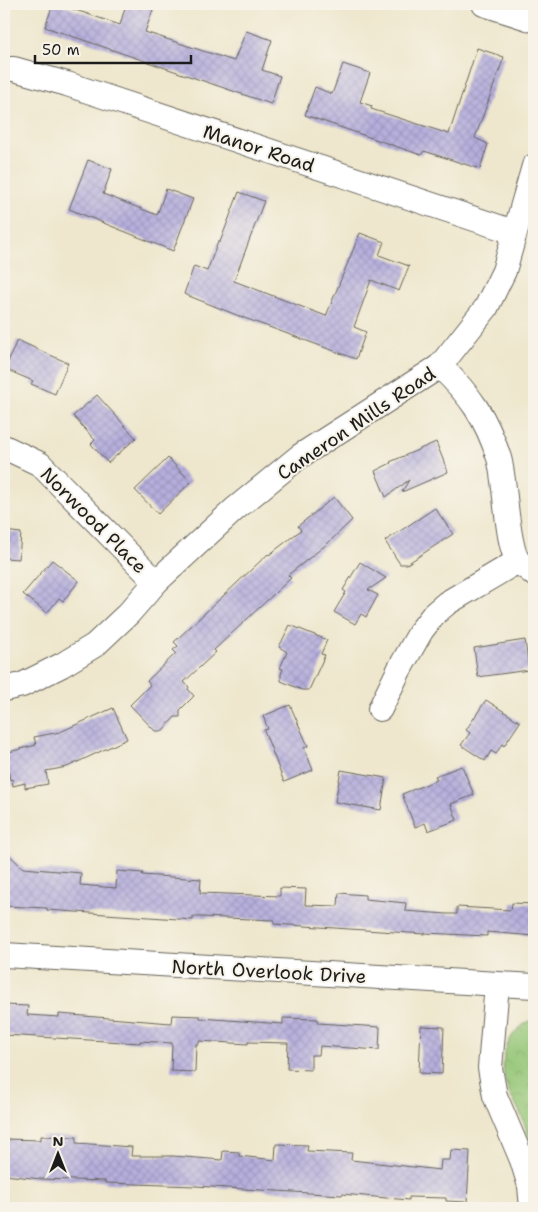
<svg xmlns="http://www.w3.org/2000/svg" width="538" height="1212" font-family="'Shantell Sans',sans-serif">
  <defs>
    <pattern id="park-crowns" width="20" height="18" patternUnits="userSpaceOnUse" patternTransform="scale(1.25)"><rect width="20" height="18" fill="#94c676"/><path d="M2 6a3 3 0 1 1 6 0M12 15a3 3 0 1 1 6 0" fill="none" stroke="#7faa66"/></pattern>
    <pattern id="building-cross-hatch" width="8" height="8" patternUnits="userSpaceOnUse" patternTransform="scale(1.25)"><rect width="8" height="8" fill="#b6afdd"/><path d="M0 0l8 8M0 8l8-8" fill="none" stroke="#9c96bd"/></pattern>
  </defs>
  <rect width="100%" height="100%" fill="#f7f3e8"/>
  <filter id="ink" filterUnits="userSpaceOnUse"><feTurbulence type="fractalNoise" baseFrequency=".02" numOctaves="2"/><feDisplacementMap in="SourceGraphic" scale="10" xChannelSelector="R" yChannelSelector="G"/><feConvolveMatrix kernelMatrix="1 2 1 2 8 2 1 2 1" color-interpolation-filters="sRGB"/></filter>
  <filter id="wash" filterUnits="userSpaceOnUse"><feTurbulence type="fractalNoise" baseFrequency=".0096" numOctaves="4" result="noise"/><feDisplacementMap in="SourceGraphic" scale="20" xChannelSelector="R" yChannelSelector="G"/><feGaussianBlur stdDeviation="1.12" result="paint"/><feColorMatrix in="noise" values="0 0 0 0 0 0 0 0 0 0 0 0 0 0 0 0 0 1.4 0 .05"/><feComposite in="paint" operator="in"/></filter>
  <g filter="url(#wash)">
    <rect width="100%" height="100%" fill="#eee7cd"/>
    <path fill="url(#park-crowns)" stroke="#587149" d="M 534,1019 L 534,1153 C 530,1140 526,1128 521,1115 C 517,1105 509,1095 506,1084 C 498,1056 508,1030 534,1019 Z"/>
    <g id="blocks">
      <g fill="url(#building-cross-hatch)">
        <path d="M 53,4 L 58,4 L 120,25 L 126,4 L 155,4 L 145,32 L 234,61 L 246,31 L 272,40 L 262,70 L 280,76 L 271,104 L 45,27 Z"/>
        <path d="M 477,48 L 504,57 L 475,138 L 488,144 L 480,169 L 424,151 L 421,155 L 305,115 L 315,87 L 332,94 L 343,64 L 370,73 L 360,102 L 372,106 L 371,109 L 449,134 Z"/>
        <path d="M 88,160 L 112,169 L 103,194 L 157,215 L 166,189 L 193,199 L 173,251 L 69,209 Z"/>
        <path d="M 239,192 L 264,201 L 234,281 L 326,316 L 360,233 L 384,242 L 379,255 L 409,266 L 399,291 L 371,280 L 354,327 L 366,332 L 356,359 L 239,316 L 184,294 L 194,266 L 207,271 L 218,242 L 220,242 Z"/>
        <path d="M 17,340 L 68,363 L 55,394 L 31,384 L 33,381 L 5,369 Z"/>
        <path d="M 97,395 L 136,438 L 108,463 L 91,444 L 95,440 L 73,416 Z"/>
        <path d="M 436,442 L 448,472 L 402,492 L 409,480 L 386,497 L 375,471 L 391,463 L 390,462 Z"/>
        <path d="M 168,458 L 191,482 L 158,514 L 135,490 Z"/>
        <path d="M 334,497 L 352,520 L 327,544 L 288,575 L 291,578 L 214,650 L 216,652 L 184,682 L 189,687 L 188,689 L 194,696 L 180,710 L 180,717 L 175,717 L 162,731 L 155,731 L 130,705 L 150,685 L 147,681 L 176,653 L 173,650 L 178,646 L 174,642 L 268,554 L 269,555 L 301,530 L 298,526 Z"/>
        <path d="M 435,508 L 453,534 L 407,564 L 400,564 L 385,541 Z"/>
        <path d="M 4,531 L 21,533 L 19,559 L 4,558 Z"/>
        <path d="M 52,560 L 79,581 L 63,601 L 59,598 L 47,613 L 23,594 Z"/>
        <path d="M 360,562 L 386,578 L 368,590 L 378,595 L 366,617 L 361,614 L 355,624 L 334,612 L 346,592 L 343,590 Z"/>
        <path d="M 290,625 L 327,640 L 321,654 L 325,655 L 309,690 L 302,690 L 281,681 L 281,674 L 283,669 L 280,668 L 287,652 L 279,647 Z"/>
        <path d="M 525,640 L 529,670 L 478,677 L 474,648 Z"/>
        <path d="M 486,700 L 520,722 L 504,746 L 502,744 L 496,754 L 491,751 L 485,761 L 461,745 L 470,733 L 466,730 Z"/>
        <path d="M 290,705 L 308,746 L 304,748 L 313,770 L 284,782 L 264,730 L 268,729 L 263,716 Z"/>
        <path d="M 113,708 L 127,739 L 67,767 L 46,771 L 48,784 L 25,788 L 25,783 L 13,786 L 12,779 L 10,780 L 5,753 L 36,745 L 34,737 L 60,732 Z"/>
        <path d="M 462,766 L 474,795 L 451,804 L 457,820 L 428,831 L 425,823 L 415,827 L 402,794 L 437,780 L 435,776 Z"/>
        <path d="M 341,770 L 386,778 L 381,810 L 335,802 Z"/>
        <path d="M 4,850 L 23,868 L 81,873 L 80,885 L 116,888 L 117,871 L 143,873 L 142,875 L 201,879 L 200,893 L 280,896 L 280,888 L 306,889 L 305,905 L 338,906 L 339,893 L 365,895 L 365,899 L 406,903 L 405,911 L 447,914 L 457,914 L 457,907 L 511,910 L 512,903 L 534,904 L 534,936 L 487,932 L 487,936 L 425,933 L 425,934 L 274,924 L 274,920 L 202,917 L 193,917 L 193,920 L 47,910 L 47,908 L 4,906 Z"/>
        <path d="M 4,1005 L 28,1006 L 27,1015 L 59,1017 L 59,1014 L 171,1023 L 172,1015 L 200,1016 L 200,1018 L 283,1024 L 283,1018 L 318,1019 L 318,1023 L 380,1027 L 379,1050 L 320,1046 L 319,1055 L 311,1055 L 311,1070 L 287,1069 L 288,1043 L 248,1042 L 248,1044 L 199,1041 L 199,1044 L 196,1044 L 195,1072 L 171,1071 L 172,1043 L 140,1041 L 140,1043 L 4,1035 Z"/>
        <path d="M 421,1026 L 444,1027 L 442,1074 L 419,1073 Z"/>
        <path d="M 41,1136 L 77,1137 L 76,1143 L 132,1147 L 131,1156 L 173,1156 L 222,1160 L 223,1151 L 239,1152 L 239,1156 L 275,1160 L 276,1144 L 308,1145 L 307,1151 L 352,1153 L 351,1160 L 440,1170 L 441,1160 L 450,1160 L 451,1150 L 470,1151 L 467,1202 L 446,1201 L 446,1198 L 409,1197 L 409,1200 L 342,1194 L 342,1195 L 195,1186 L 105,1183 L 105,1181 L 41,1179 L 4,1175 L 4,1139 L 41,1140 Z"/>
      </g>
    </g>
  </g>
  <g filter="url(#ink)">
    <use href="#blocks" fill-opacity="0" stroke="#66635a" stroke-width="1"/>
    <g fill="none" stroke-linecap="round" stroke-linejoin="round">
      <g stroke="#66635a" stroke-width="26">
        <g id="street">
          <path d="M 484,4 L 534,20"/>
          <path d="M 4,69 L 14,69 L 67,84 L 514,232"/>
          <path d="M 440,366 C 470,395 486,417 499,458 C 506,481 506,547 519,562 C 523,566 530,570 534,574"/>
          <path d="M 4,447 L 40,464 L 156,582"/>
          <path d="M 4,689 L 22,685 L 62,665 L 95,645 L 129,613 L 156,582 L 235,509 L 300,456 L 440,366 L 486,308 L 504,271 L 534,166"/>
          <path d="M 380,709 L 399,670 L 421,631 L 434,614 L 447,603 L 518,561"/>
          <path d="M 4,955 L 534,986"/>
          <path d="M 497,984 L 490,1068 L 495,1096 L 522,1160 L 530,1186 L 532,1208"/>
        </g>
      </g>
      <use href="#street" stroke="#fff" stroke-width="24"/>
    </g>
  </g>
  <g text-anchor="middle" stroke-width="4" stroke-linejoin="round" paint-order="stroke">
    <g font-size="19" fill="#1c1c1c" stroke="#f7f3e8">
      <text transform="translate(259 148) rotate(18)" y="7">Manor Road</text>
      <text transform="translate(356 423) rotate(-34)" y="7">Cameron Mills Road</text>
      <text transform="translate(94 520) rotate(45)" y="7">Norwood Place</text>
      <text transform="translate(269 971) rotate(3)" y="7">North Overlook Drive</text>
    </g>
  </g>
  <rect width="538" height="1212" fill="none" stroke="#f7f3e8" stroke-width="20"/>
  <g transform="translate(58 1154)" stroke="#f7f3e8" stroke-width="4" paint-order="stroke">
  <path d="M0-4L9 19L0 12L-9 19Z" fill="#1c1c1c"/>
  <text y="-8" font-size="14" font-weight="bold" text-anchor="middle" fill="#1c1c1c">N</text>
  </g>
  <path d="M35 55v8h156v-8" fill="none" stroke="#1c1c1c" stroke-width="2.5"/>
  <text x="42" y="55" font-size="15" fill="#1c1c1c" stroke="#f7f3e8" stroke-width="4" paint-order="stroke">50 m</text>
</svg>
